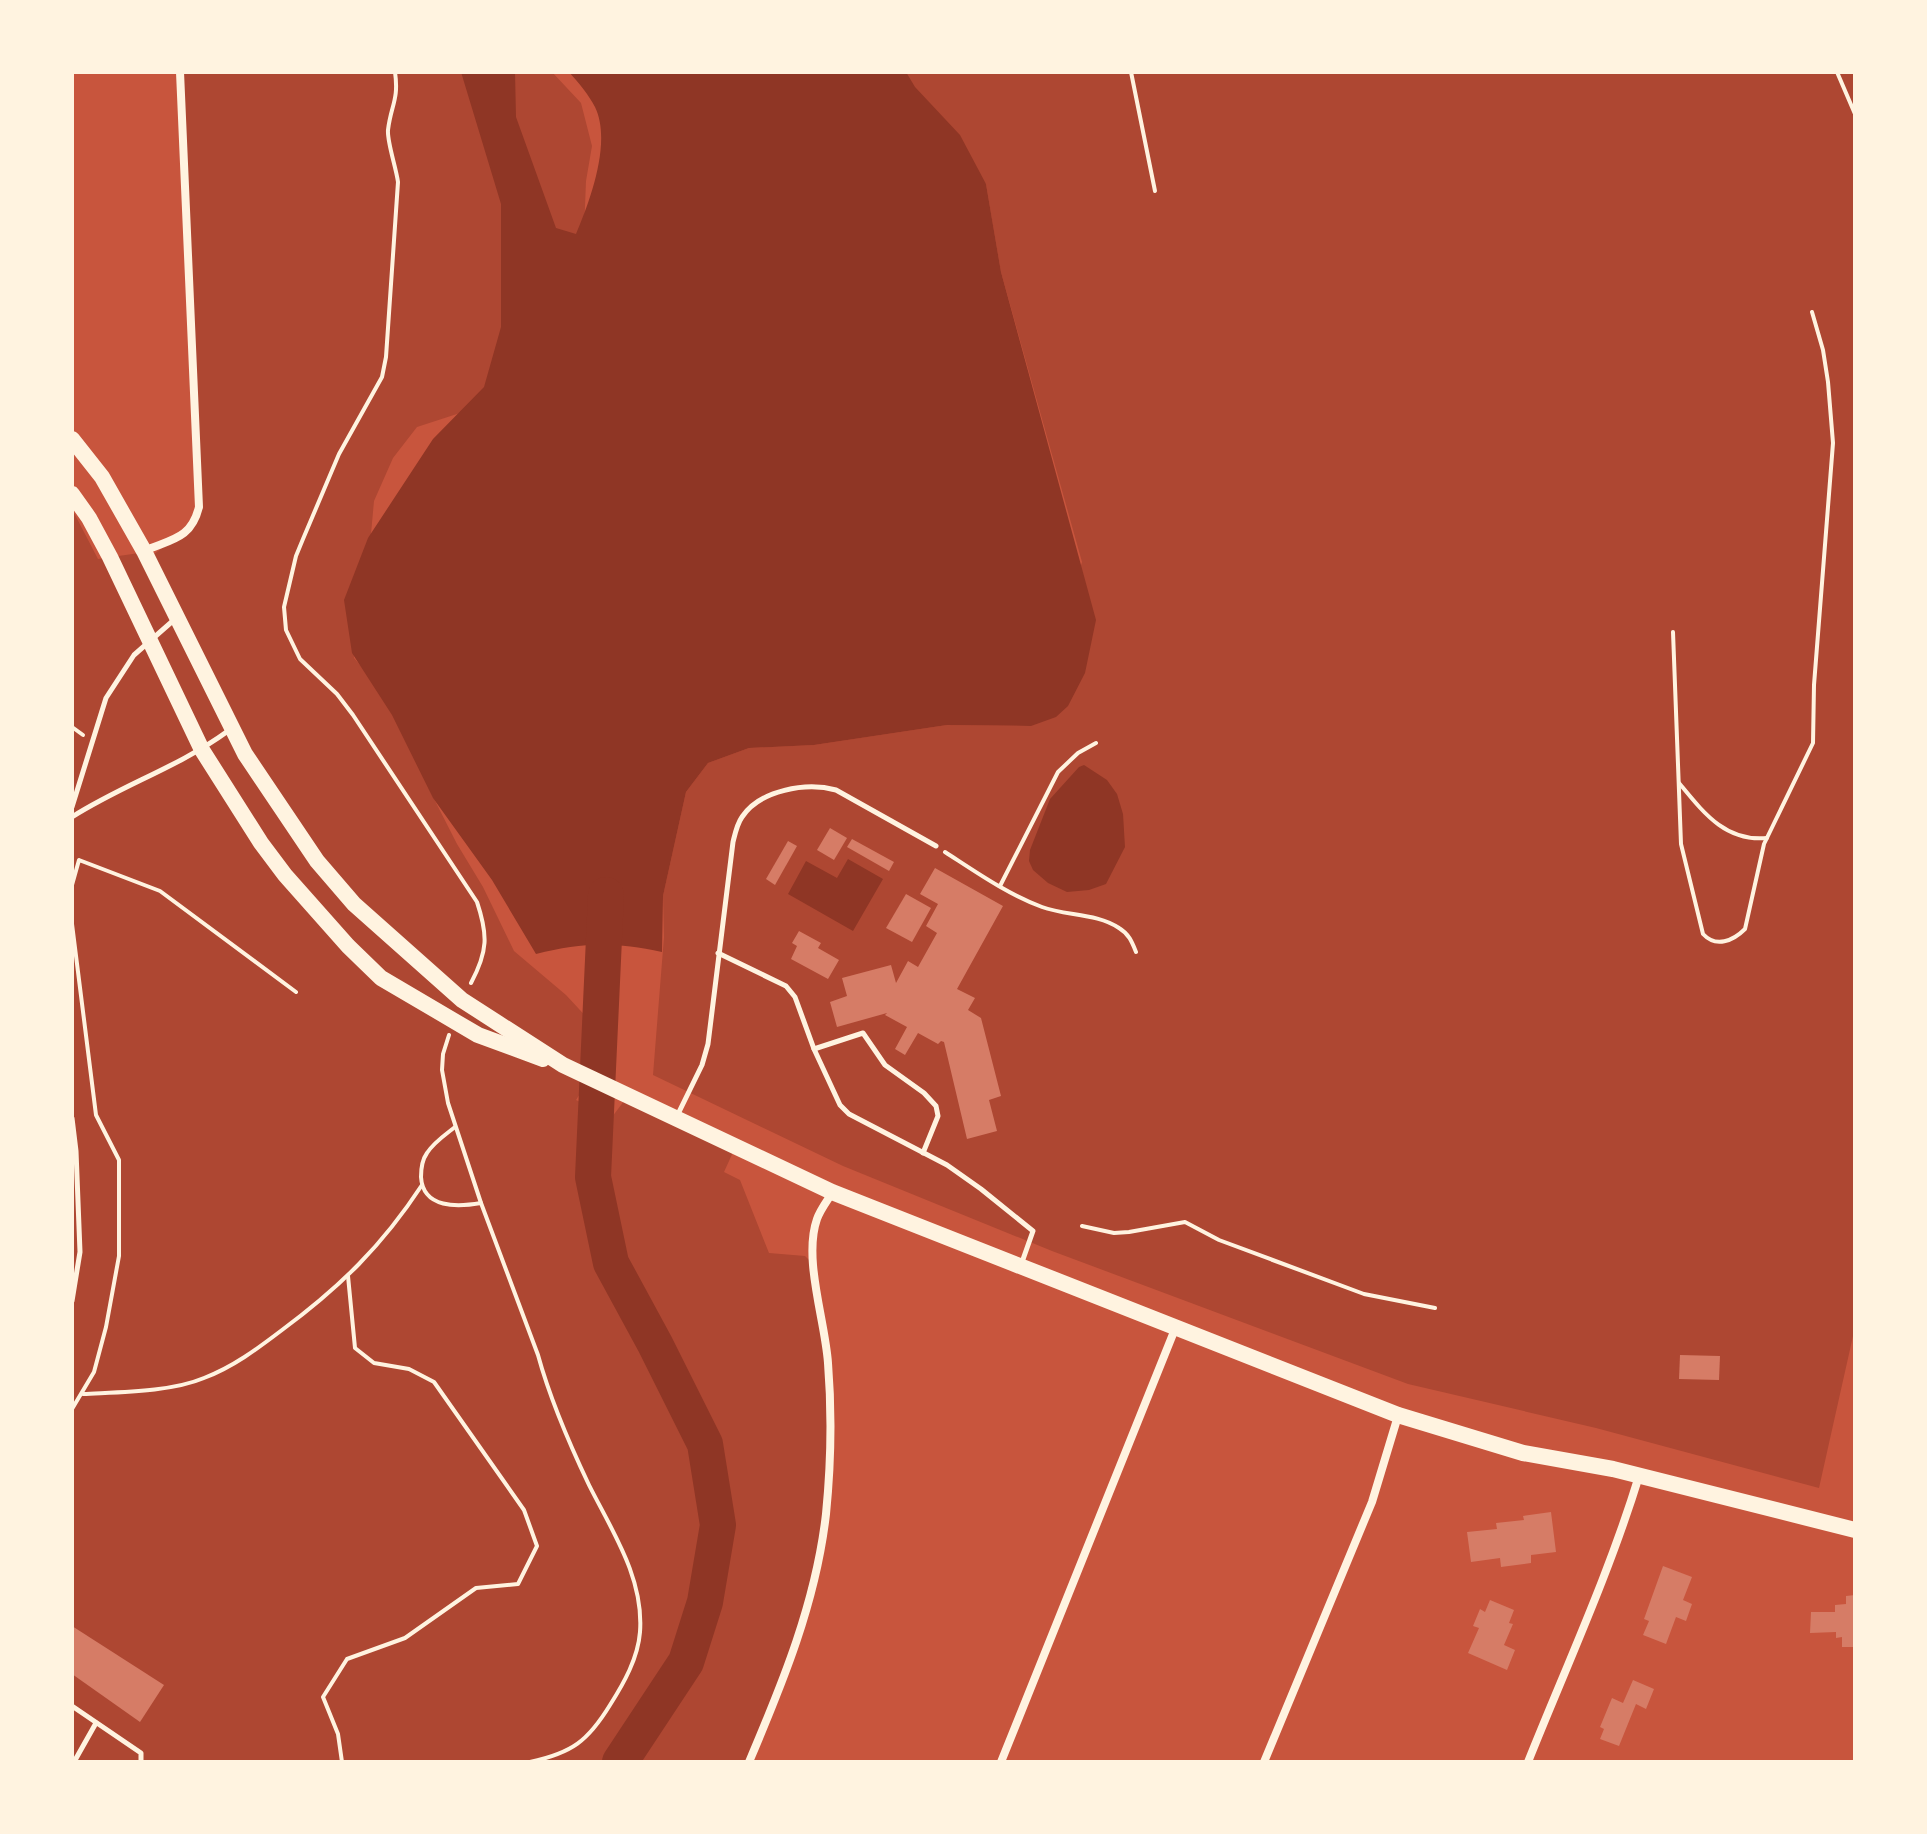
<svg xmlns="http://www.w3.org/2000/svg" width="1927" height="1834" font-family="Barlow,sans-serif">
  <rect width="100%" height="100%" fill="#c8553d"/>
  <g fill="#ae4732">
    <path d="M 180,72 L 552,72 L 581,103 L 592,146 L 586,181 L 584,232 L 500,400 L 417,427 L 393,458 L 374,501 L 370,545 L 350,592 L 354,658 L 406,719 L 430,791 L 457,844 L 483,887 L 514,951 L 566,995 L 592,1023 L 599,1056 L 590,1078 L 576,1100 L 612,1117 L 627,1097 L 734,1150 L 724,1172 L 740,1180 L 769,1253 L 805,1256 L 809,1260 L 826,1342 L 832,1445 L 817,1567 L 781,1695 L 751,1762 L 72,1762 L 72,509 L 98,559 L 146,552 L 154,554 L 181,534 L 194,520 L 199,499 Z"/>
    <path d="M 866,72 L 1855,72 L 1855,1327 L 1819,1488 L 1596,1428 L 1408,1384 L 1052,1251 L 843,1166 L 653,1075 L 664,937 L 663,896 L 686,792 L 708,763 L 749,748 L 814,745 L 947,725 L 1031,726 L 1082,562 L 1001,272 L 986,184 Z"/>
  </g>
  <g fill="#8f3625">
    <path d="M 461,72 L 515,72 L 516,117 L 556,228 L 576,234 C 590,201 612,142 595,107 C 589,95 578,82 569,72 L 906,72 L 915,87 L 960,135 L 986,184 L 1001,272 L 1096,620 L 1085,673 L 1068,706 L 1056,717 L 1031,726 L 947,725 L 814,745 L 749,748 L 708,763 L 686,792 L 663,896 L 662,952 C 615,942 583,942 536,954 L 492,880 L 433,798 L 392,715 L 352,653 L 344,600 L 368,538 L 433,439 L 484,387 L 501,327 L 501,204 Z"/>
    <path d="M 1084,765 L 1107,780 L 1117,794 L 1123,814 L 1125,847 L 1106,884 L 1089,890 L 1067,892 L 1048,883 L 1033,870 L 1029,861 L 1030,850 L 1050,799 L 1079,767 Z"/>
    <path d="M 848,859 L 883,879 L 853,931 L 788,894 L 806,861 L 837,878 Z"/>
  </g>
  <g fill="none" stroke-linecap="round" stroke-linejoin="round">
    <path stroke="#8f3625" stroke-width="36" d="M 606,895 L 593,1177 L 611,1263 L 655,1344 L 705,1444 L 718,1525 L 705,1602 L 686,1662 L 620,1762"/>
  </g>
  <g fill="#d67c66">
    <path d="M 830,828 L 847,838 L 834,860 L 817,850 Z"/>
    <path d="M 852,839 L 894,862 L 889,871 L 847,847 Z"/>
    <path d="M 788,841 L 797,846 L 775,885 L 766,879 Z"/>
    <path d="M 935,868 L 1003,906 L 957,989 L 975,998 L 968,1010 L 981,1018 L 1001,1096 L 989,1100 L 997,1131 L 967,1139 L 944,1042 L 941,1041 L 938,1044 L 918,1033 L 905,1055 L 895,1049 L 907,1027 L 885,1015 L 887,1013 L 837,1027 L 830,1002 L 847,996 L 842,978 L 891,965 L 896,983 L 908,961 L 918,967 L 937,933 L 926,926 L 938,904 L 920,894 Z"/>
    <path d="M 906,894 L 931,908 L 912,942 L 886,928 Z"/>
    <path d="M 799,931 L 821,943 L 818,948 L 839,960 L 828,979 L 791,959 L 797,946 L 792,943 Z"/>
    <path d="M 1680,1355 L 1720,1356 L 1719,1380 L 1679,1379 Z"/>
    <path d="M 1551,1512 L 1556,1552 L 1531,1555 L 1531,1563 L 1501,1567 L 1500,1558 L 1471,1562 L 1467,1532 L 1497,1529 L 1496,1523 L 1524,1520 L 1523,1516 Z"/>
    <path d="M 1663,1566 L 1692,1577 L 1683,1600 L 1692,1604 L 1686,1621 L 1676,1617 L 1666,1644 L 1643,1635 L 1649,1621 L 1644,1619 Z"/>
    <path d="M 1855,1595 L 1855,1647 L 1842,1647 L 1842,1637 L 1836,1638 L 1836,1632 L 1810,1633 L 1811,1612 L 1835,1612 L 1835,1605 L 1846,1604 L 1846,1596 Z"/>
    <path d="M 1490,1600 L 1514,1610 L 1509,1623 L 1513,1624 L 1504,1645 L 1515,1650 L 1507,1670 L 1468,1653 L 1479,1628 L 1473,1626 L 1480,1609 L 1485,1612 Z"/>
    <path d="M 72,1626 L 164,1685 L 140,1722 L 72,1674 Z"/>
    <path d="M 1633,1680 L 1654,1689 L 1646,1709 L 1636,1704 L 1619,1746 L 1600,1739 L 1604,1729 L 1600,1727 L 1612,1698 L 1623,1703 Z"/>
  </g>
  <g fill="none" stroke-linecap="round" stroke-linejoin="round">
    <g stroke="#fff3e0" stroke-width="4">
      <path d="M 395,72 C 399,100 391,105 388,130 C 387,142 396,167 398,182 L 386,357 L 382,377 L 339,454 L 303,539 L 296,556 L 284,607 L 286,630 L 300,659 L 337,694 L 353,715 L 477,902 C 488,935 488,951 471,983"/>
      <path d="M 1131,72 L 1155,191"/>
      <path d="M 1837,72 L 1855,114"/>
      <path d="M 1673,632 L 1681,844 L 1703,934 C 1716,948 1733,941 1745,929 L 1764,844 L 1813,743 L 1814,685 L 1833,443 L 1828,382 L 1823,350 L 1812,312"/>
      <path d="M 72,727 L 83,735"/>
      <path d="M 1679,783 C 1703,812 1725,842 1767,838"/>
      <path d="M 945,852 C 976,872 1007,894 1042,907 C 1066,916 1097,913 1119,928 C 1129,934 1132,942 1136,952"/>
      <path d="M 72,885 L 79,860 L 160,891 L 296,992"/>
      <path d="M 1000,886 L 1058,772 L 1078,753 L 1096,743"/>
      <path d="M 72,924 L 96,1115 L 119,1160 L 119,1256 L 106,1327 L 94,1372 L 72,1409"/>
      <path d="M 449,1035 L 443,1054 L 442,1070 L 448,1103 L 481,1203 L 538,1355 C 550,1399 569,1443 589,1485 C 612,1531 644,1578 640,1632 C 638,1658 624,1683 610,1705 C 588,1741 572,1753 530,1762"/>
      <path d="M 455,1127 C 445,1135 434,1142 427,1153 C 422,1160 421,1168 421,1177 C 423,1209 458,1207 481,1203"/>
      <path d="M 1082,1226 L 1114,1233 L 1129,1232 L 1185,1222 L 1219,1240 L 1364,1294 L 1435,1308"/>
      <path d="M 83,1394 C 119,1392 171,1392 204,1378 C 233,1367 257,1349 282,1330 C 340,1287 382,1246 422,1185"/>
      <path d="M 342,1762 L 338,1734 L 323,1697 L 347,1659 L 405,1638 L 476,1588 L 518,1584 L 537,1546 L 524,1510 L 434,1382 L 409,1369 L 374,1363 L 355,1348 L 348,1276"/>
    </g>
    <g stroke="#fff3e0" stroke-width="5">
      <path d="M 72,807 L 106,698 L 134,655 L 175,619"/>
      <path d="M 72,817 C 124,784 177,768 228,731"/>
      <path d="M 718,953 L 786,986 L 795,997 L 814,1049 L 840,1105 L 849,1114 L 947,1165 L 981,1189 L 1033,1231 L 1021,1265"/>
      <path d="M 814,1049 L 863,1033 L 885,1065 L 924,1093 L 936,1106 L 938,1116 L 923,1153"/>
      <path d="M 678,1114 L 702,1065 L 708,1044 L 733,842 C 735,834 737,824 742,817 C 760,790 806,782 836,790 L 936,846"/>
      <path d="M 72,1118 L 76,1151 L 80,1252 L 72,1301"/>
      <path d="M 72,1706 L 141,1753 L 141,1762"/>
      <path d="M 74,1762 L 96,1723"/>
    </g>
    <g stroke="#fff3e0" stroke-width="8">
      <path d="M 144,551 C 172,539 191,539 199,507 L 180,72"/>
      <path d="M 749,1762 C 783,1682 816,1602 826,1514 C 831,1464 832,1413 828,1363 C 825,1320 803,1259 817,1219 C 820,1210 827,1201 832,1193"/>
      <path d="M 1001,1762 L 1175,1329"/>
      <path d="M 1264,1762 L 1372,1502 L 1398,1416"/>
      <path d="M 1528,1762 C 1566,1667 1609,1574 1639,1476"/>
    </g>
    <g stroke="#fff3e0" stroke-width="16">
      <path d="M 72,439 L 102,477 L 144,551 L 245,754 L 317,861 L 354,904 L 462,1000 L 563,1065 L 832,1192 L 1398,1415 L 1523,1453 L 1613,1469 L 1855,1530"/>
      <path d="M 72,494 L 89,518 L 110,557 L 202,750 L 261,843 L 285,875 L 348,946 L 381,978 L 478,1035 L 543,1059"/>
    </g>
  </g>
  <rect width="1927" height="1834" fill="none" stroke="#fff3e0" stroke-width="148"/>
</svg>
